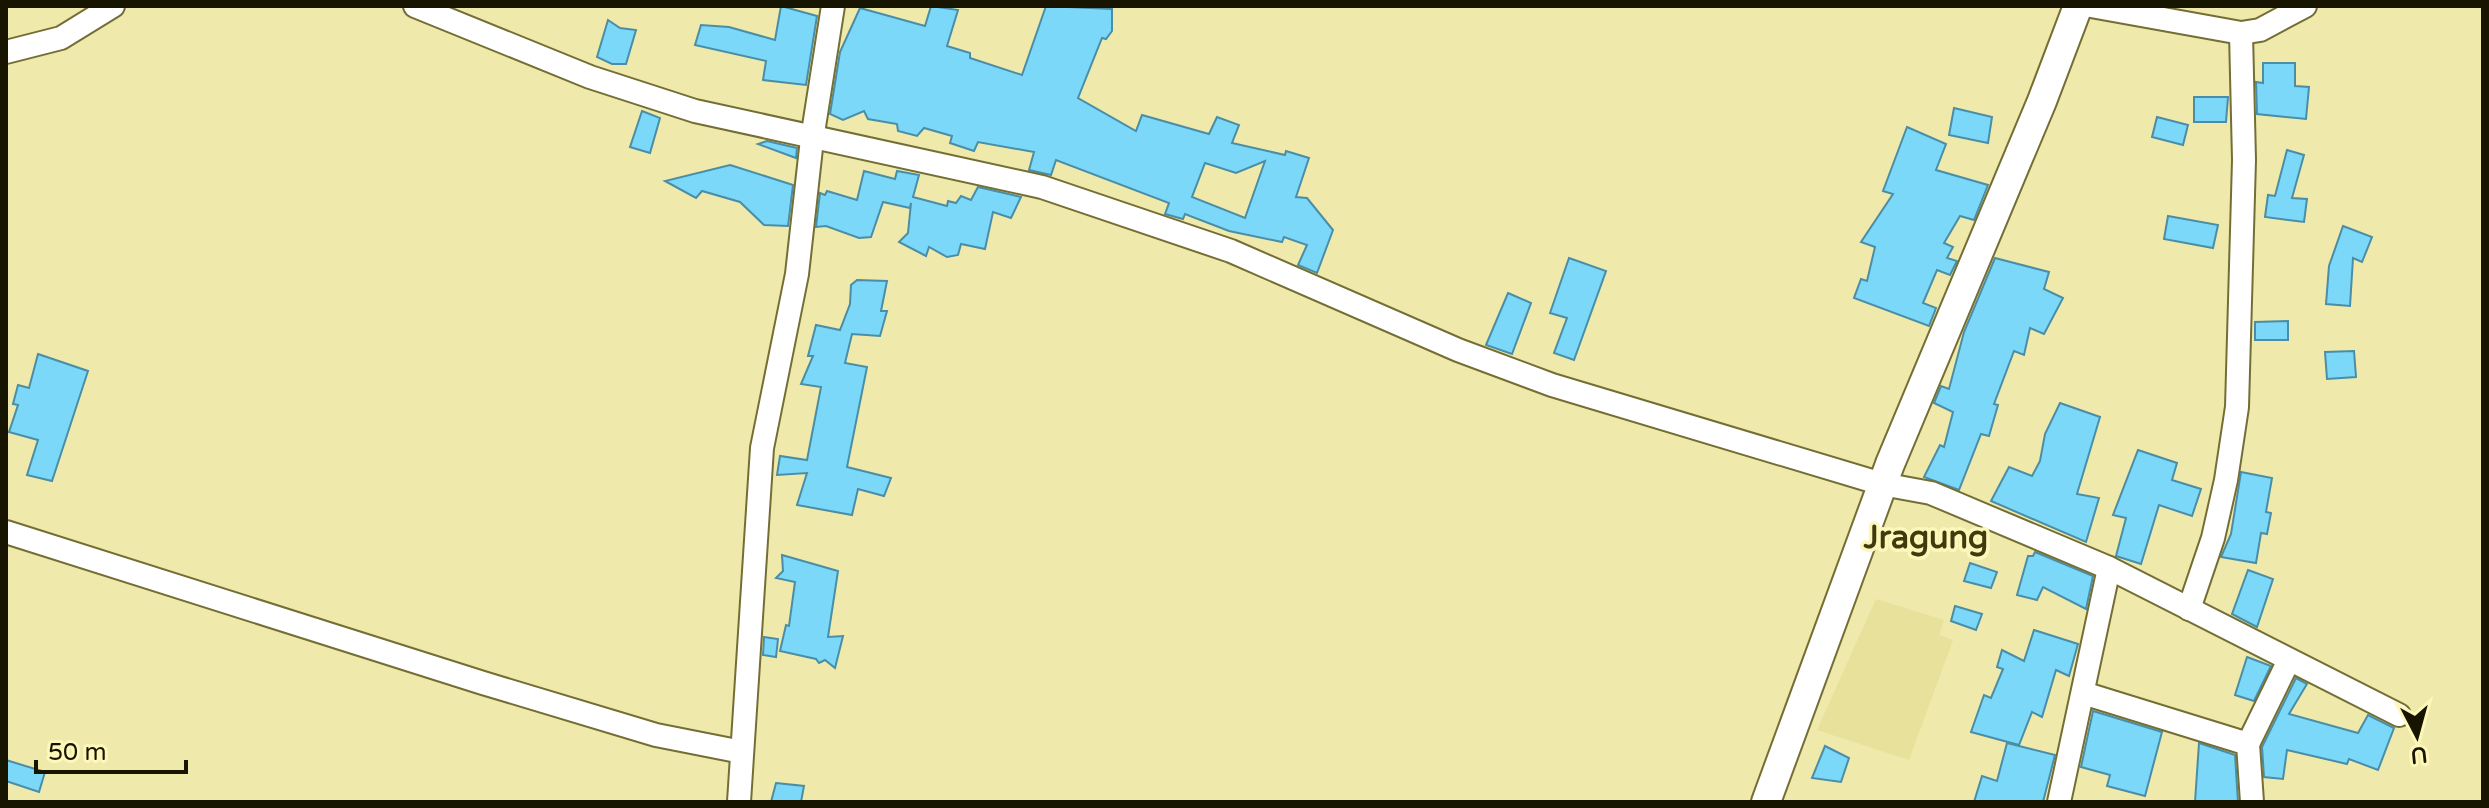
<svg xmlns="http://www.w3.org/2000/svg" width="2489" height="808" font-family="'Varela Round',sans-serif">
  <rect width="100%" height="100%" fill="#efe9ac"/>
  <path fill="#e7e19b" d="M 1876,599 L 1944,620 L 1939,635 L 1953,640 L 1909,760 L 1817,730 Z"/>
  <g fill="#7cd8f9" stroke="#498ea6" stroke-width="2" fill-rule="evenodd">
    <path d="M 781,6 L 817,16 L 806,85 L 763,80 L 766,61 L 695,45 L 701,25 L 729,27 L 775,40 Z"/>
    <path d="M 931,6 L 958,10 L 947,46 L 970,53 L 970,58 L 1022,75 L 1046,6 L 1112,9 L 1112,31 L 1106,39 L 1102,38 L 1078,98 L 1136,131 L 1142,115 L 1209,134 L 1217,117 L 1239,125 L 1232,143 L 1285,155 L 1286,151 L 1309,158 L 1296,197 L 1307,198 L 1333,230 L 1317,273 L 1298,265 L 1307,245 L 1284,237 L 1282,242 L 1229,231 L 1185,214 L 1183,219 L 1165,214 L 1169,203 L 1056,160 L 1051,175 L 1029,170 L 1034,152 L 978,142 L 974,151 L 950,143 L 952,136 L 924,128 L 917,136 L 898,131 L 897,124 L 868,119 L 864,111 L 843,120 L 830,114 L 840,52 L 860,8 L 925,26 ZM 1265,161 L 1245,218 L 1192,197 L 1205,163 L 1236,173 Z"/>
    <path d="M 608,20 L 620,28 L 636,30 L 626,64 L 612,64 L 597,57 Z"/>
    <path d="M 2263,63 L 2295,63 L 2295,86 L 2309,87 L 2306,119 L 2257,114 L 2256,82 L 2263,83 Z"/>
    <path d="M 2194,97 L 2228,97 L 2226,122 L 2194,122 Z"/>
    <path d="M 1954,108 L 1992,117 L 1988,143 L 1949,135 Z"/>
    <path d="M 642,111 L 660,118 L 650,153 L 630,147 Z"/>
    <path d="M 2157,117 L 2188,125 L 2183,145 L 2152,137 Z"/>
    <path d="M 1907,127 L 1946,144 L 1936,170 L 1988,185 L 1974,220 L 1960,216 L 1944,243 L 1953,247 L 1947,258 L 1957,261 L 1950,275 L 1937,270 L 1923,303 L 1936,308 L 1929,326 L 1854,298 L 1861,279 L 1867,281 L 1875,247 L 1861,242 L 1893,194 L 1883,191 Z"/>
    <path d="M 767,141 L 797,148 L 796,158 L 758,144 Z"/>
    <path d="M 2287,150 L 2304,155 L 2292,198 L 2307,199 L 2304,222 L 2265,217 L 2268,195 L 2275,196 Z"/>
    <path d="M 730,165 L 793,185 L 788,226 L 764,225 L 740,202 L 702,191 L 696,198 L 665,181 Z"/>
    <path d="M 864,171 L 895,179 L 897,171 L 919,175 L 913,197 L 947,206 L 948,201 L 956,203 L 961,196 L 971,200 L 978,187 L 1021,197 L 1011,218 L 993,212 L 985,249 L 961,244 L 958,255 L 947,257 L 929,247 L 926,256 L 899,242 L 908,233 L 911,203 L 910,208 L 883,202 L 871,237 L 859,238 L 826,226 L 816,227 L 820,193 L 825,195 L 827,191 L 857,200 Z"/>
    <path d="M 2168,216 L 2218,225 L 2213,248 L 2164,239 Z"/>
    <path d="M 2343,226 L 2372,237 L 2362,262 L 2353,258 L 2350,306 L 2326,304 L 2329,266 Z"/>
    <path d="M 1569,258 L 1606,271 L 1574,360 L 1554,353 L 1567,318 L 1550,313 Z"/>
    <path d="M 1995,258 L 2049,272 L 2044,289 L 2063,298 L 2044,334 L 2030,328 L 2024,355 L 2014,351 L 1994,404 L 1998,405 L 1989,436 L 1981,434 L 1959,490 L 1924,477 L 1940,445 L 1944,447 L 1953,412 L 1934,403 L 1941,386 L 1949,389 L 1964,332 Z"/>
    <path d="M 857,280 L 887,281 L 881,311 L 887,311 L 880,336 L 852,334 L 845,363 L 867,367 L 847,467 L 891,478 L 884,496 L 858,489 L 852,515 L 797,505 L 807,473 L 777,475 L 780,456 L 807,460 L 821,387 L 801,384 L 813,356 L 808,356 L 816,325 L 840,330 L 850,304 L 851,285 Z"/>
    <path d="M 1508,293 L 1531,303 L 1512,354 L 1486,345 Z"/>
    <path d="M 2288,321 L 2288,340 L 2255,340 L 2255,322 Z"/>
    <path d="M 2354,351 L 2356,377 L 2327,379 L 2325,352 Z"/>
    <path d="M 38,354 L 88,371 L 52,481 L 27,475 L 38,440 L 9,432 L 18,405 L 13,404 L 18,385 L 29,388 Z"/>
    <path d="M 2060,403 L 2100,417 L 2077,494 L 2099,498 L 2086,542 L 1991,501 L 2009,467 L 2032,476 L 2040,461 L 2045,434 Z"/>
    <path d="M 2138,450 L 2177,463 L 2172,480 L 2201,489 L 2192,516 L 2159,505 L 2141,564 L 2116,556 L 2126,518 L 2113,515 Z"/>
    <path d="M 2241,472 L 2272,478 L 2266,512 L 2271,513 L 2267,534 L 2261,533 L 2256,563 L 2221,557 L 2231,534 Z"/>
    <path d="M 2035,552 L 2093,576 L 2086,609 L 2043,587 L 2037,600 L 2017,595 L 2028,556 L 2033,556 Z"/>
    <path d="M 782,555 L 838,571 L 828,637 L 843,636 L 835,668 L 825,660 L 819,663 L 816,659 L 780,651 L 786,625 L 789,626 L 795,582 L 776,578 L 783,571 Z"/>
    <path d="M 1970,563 L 1997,572 L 1991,588 L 1964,581 Z"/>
    <path d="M 2248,570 L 2273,579 L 2257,627 L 2232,614 Z"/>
    <path d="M 1955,606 L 1982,614 L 1976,630 L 1951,621 Z"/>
    <path d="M 2034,630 L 2078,644 L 2069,676 L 2056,670 L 2042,717 L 2032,712 L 2019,745 L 1971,732 L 1984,695 L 1991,698 L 2003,669 L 1997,667 L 2002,650 L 2024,661 Z"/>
    <path d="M 764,637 L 778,639 L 776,657 L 763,655 Z"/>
    <path d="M 2247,657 L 2271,666 L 2254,701 L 2235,695 Z"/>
    <path d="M 2296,678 L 2307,684 L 2289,714 L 2358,733 L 2368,715 L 2394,728 L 2378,770 L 2349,759 L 2347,764 L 2287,750 L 2283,779 L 2264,777 L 2262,747 Z"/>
    <path d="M 2093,711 L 2162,732 L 2145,796 L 2107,786 L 2110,775 L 2081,767 Z"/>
    <path d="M 2007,743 L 2055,755 L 2043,802 L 1974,802 L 1982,776 L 1997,781 Z"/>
    <path d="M 2199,743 L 2235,755 L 2238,802 L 2195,802 Z"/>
    <path d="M 1825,746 L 1849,758 L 1841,782 L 1812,778 Z"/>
    <path d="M 6,760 L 45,772 L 39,792 L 6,781 Z"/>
    <path d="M 776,783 L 804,786 L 801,802 L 771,802 Z"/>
  </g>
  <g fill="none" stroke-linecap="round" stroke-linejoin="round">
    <g stroke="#746e35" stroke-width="26">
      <g id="minor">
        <path d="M 415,6 L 590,77 L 695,111 L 1042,187 L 1231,251 L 1458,350 L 1552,385 L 1882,484 L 1931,493 L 2109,568 L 2399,715"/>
        <path d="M 2091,6 L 2241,33 L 2260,30 L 2305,6"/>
        <path d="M 6,52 L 61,38 L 113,6"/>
        <path d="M 6,532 L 483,683 L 656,735 L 742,752"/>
        <path d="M 2189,609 L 2213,538 L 2226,480 L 2237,407 L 2244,160 L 2241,33"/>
        <path d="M 2083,693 L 2248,744 L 2252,802"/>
        <path d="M 2248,744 L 2289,660"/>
        <path d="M 739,802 L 762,448 L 797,274 L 812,139 L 833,6"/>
        <path d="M 2059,802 L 2109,568"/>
      </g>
    </g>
    <g stroke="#746e35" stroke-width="32">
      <path id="major" d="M 1766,802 L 1890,464 L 2042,101 L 2078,6"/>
    </g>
    <use href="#minor" stroke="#fff" stroke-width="22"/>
    <use href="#major" stroke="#fff" stroke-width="28"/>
  </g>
  <g text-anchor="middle" stroke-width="7" stroke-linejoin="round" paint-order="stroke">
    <g font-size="32" font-weight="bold" fill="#3f3b0e" stroke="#fdf7b9">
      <text x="1926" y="548">Jragung</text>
    </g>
  </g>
  <rect width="2489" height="808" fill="none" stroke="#171400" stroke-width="16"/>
  <g transform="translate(2417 736) rotate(174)" stroke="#fdf7b9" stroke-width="6" paint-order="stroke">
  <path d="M0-6L14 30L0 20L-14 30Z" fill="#171400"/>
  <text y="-12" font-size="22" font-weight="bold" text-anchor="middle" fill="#171400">U</text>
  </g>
  <path d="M36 760v12h150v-12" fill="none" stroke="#171400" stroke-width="4"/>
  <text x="48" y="760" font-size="24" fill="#171400" stroke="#fdf7b9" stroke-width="6" paint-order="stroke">50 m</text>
</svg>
